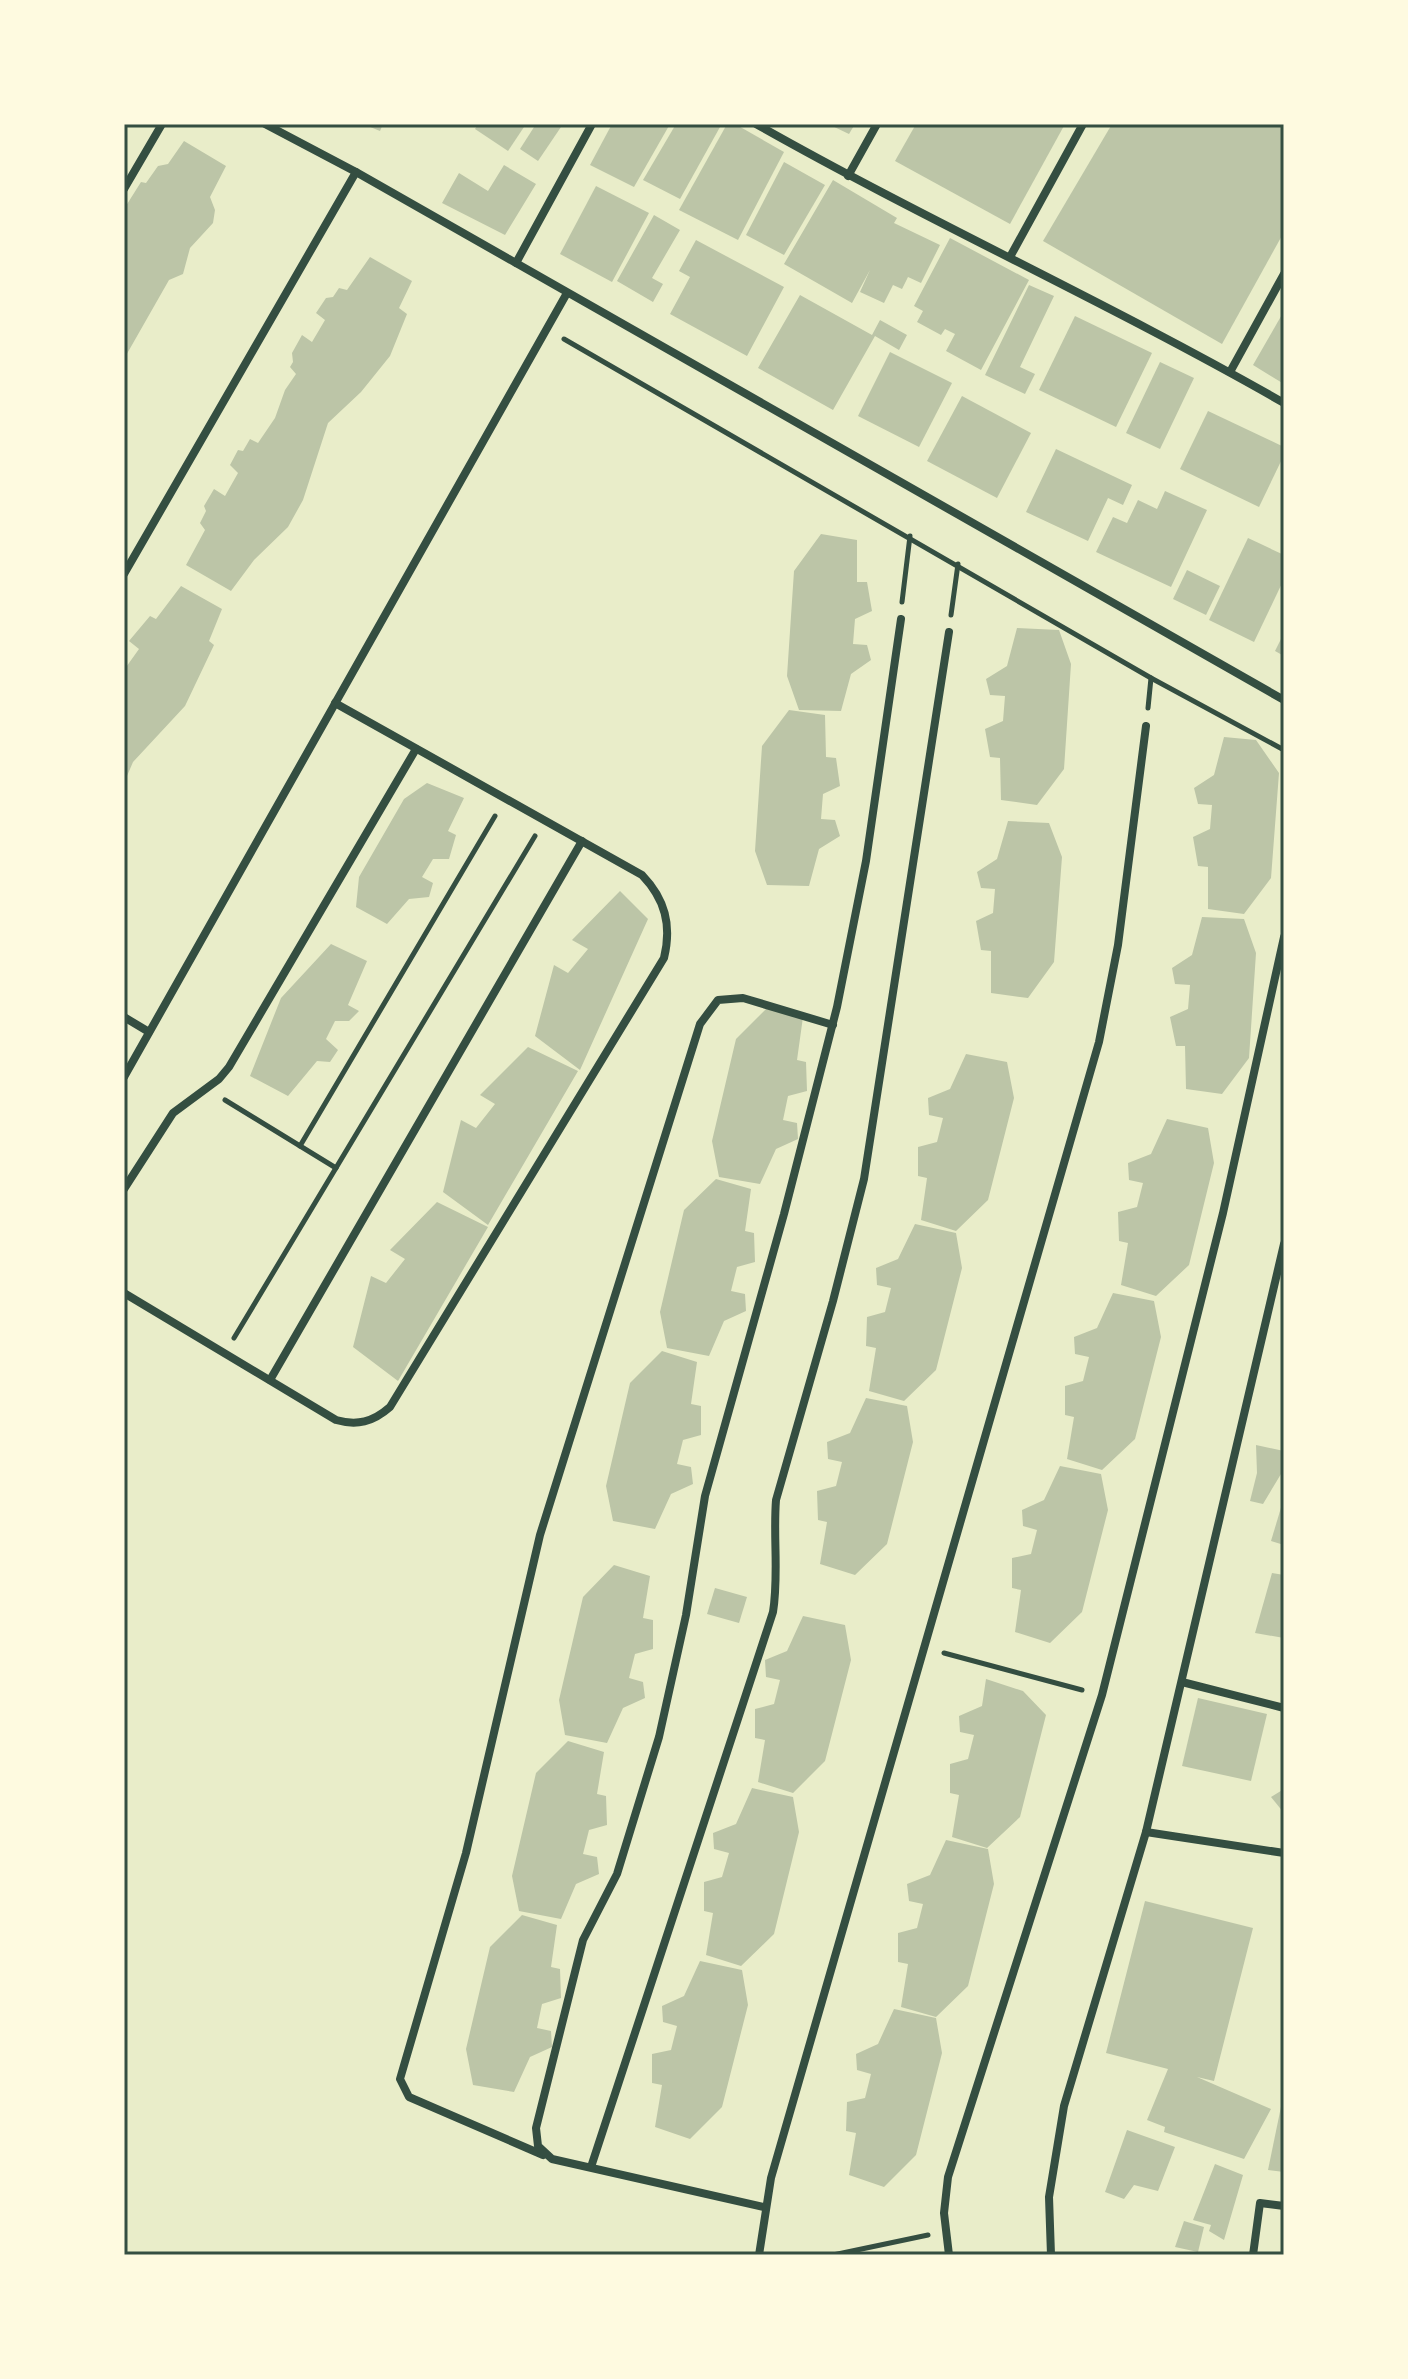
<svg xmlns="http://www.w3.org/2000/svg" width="1408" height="2379" font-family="'Public Sans',sans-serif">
  <rect width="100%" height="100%" fill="#e9edc9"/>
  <g fill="#bcc5a7">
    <path d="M 363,124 L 383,124 L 380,131 Z"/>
    <path d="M 478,124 L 526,124 L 508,151 L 475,129 Z"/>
    <path d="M 536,124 L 563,124 L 538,161 L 520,149 Z"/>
    <path d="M 612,124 L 670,124 L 634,187 L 590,165 Z"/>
    <path d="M 676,124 L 720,127 L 680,199 L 643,180 Z"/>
    <path d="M 727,124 L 735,124 L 784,152 L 738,240 L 679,210 Z"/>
    <path d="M 828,124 L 855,124 L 849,134 Z"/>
    <path d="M 916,124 L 1065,124 L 1010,224 L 895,161 Z"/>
    <path d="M 1112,124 L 1284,124 L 1284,232 L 1222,344 L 1043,241 Z"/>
    <path d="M 184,141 L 226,166 L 210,197 L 215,210 L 213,223 L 190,248 L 183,274 L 169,280 L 124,359 L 124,209 L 141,182 L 146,183 L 158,166 L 168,164 Z"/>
    <path d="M 784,162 L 825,185 L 784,255 L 746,235 Z"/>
    <path d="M 504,165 L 536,184 L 505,235 L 442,203 L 459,173 L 488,191 Z"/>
    <path d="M 833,180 L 897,218 L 894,223 L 940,245 L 921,283 L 908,277 L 902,289 L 893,285 L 884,303 L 860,292 L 870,270 L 852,303 L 784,264 Z"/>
    <path d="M 596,186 L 649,213 L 612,282 L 560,254 Z"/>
    <path d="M 654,215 L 680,230 L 652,278 L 663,284 L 653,302 L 617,281 Z"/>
    <path d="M 950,238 L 1029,280 L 981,370 L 946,351 L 955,334 L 945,329 L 941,335 L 917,322 L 923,311 L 914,306 Z"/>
    <path d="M 696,240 L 784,287 L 747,356 L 670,314 L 690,277 L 679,271 Z"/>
    <path d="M 370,257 L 412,281 L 399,308 L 407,314 L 390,356 L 361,392 L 328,423 L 303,500 L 288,527 L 254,560 L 231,591 L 186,565 L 205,530 L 200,523 L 206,511 L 204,506 L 214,489 L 225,496 L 238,473 L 230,465 L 238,450 L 243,451 L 250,439 L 258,443 L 275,418 L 285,390 L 296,374 L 290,367 L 293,362 L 292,353 L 302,335 L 312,342 L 325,320 L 316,313 L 326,298 L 333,297 L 339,288 L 347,290 Z"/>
    <path d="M 1029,285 L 1054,296 L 1020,367 L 1035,374 L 1025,394 L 985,375 Z"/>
    <path d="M 800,295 L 872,335 L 880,320 L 907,335 L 899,350 L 875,336 L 833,410 L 758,368 Z"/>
    <path d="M 1284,311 L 1284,384 L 1253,365 Z"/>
    <path d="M 1075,316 L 1152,353 L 1116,427 L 1039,390 Z"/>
    <path d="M 890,352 L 952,383 L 919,447 L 858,416 Z"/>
    <path d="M 1160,362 L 1194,378 L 1160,449 L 1126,433 Z"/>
    <path d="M 962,396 L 1031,433 L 997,498 L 927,461 Z"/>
    <path d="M 1208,411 L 1284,447 L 1284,455 L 1259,507 L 1180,469 Z"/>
    <path d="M 1056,449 L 1132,485 L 1123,505 L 1108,498 L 1088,541 L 1026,512 Z"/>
    <path d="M 1165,491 L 1207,510 L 1171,587 L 1096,552 L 1113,517 L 1127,523 L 1138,500 L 1157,509 Z"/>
    <path d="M 821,534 L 857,540 L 857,582 L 867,582 L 872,611 L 855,619 L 853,644 L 867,645 L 871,660 L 851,674 L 841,711 L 799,710 L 787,676 L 794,571 Z"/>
    <path d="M 1248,538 L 1284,555 L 1284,579 L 1254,642 L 1209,620 Z"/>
    <path d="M 1187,570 L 1220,586 L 1206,615 L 1173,599 Z"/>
    <path d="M 181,586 L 222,609 L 209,641 L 214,645 L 185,706 L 133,762 L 124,783 L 124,670 L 139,649 L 129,641 L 150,616 L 156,619 Z"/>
    <path d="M 1017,628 L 1059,630 L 1071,664 L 1064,769 L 1037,805 L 1001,800 L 1000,758 L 990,757 L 985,729 L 1003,721 L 1005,696 L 990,695 L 986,679 L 1007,666 Z"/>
    <path d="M 1284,633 L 1284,656 L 1275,651 Z"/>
    <path d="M 789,710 L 825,715 L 826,757 L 836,758 L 840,786 L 823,794 L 821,819 L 835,820 L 840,836 L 819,849 L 809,886 L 767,885 L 755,851 L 762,746 Z"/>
    <path d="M 1224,737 L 1256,740 L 1279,773 L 1271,878 L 1244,914 L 1208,909 L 1208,867 L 1198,866 L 1193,837 L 1210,829 L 1212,805 L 1198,804 L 1194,788 L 1214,775 Z"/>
    <path d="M 427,783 L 464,798 L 448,831 L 456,835 L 449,859 L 433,859 L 422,877 L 433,883 L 429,897 L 409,899 L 387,924 L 356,907 L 359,877 L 404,799 Z"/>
    <path d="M 1008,821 L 1049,823 L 1062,857 L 1054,962 L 1028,998 L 991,993 L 991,951 L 981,950 L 976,921 L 993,913 L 995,889 L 981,888 L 977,872 L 997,859 Z"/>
    <path d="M 620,891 L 648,919 L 580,1070 L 535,1036 L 554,965 L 568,973 L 588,949 L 572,940 Z"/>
    <path d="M 1202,917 L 1244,919 L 1256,953 L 1249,1058 L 1222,1094 L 1186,1089 L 1185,1046 L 1176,1046 L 1170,1017 L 1188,1009 L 1190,985 L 1175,984 L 1172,968 L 1192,955 Z"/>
    <path d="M 331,944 L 367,961 L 348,1005 L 359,1011 L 349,1021 L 335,1021 L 326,1039 L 338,1050 L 330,1062 L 317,1061 L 288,1096 L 250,1076 L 281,998 Z"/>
    <path d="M 768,1007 L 803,1017 L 797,1060 L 806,1062 L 807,1091 L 788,1096 L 783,1120 L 797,1123 L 798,1139 L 776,1149 L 760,1184 L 719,1177 L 712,1141 L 736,1039 Z"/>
    <path d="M 528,1047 L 578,1071 L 488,1225 L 443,1192 L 461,1120 L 476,1128 L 495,1104 L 480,1095 Z"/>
    <path d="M 966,1054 L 1007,1062 L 1014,1098 L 988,1200 L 956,1231 L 921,1220 L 927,1178 L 918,1176 L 918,1147 L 937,1142 L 943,1118 L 929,1115 L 928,1098 L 950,1089 Z"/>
    <path d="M 1167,1119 L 1208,1128 L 1214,1163 L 1189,1265 L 1156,1296 L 1121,1285 L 1128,1243 L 1119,1241 L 1118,1212 L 1137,1207 L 1143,1183 L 1129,1180 L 1128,1163 L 1151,1154 Z"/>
    <path d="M 716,1179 L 751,1189 L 745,1231 L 754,1233 L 755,1262 L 737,1267 L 731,1291 L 745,1294 L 746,1311 L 724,1321 L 709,1356 L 667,1348 L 660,1312 L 684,1210 Z"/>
    <path d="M 437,1202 L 488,1227 L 398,1381 L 353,1347 L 371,1276 L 386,1283 L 405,1259 L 390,1250 Z"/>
    <path d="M 915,1224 L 956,1233 L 962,1268 L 936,1370 L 904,1401 L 869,1391 L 876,1348 L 866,1346 L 867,1317 L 885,1312 L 891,1288 L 877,1285 L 876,1268 L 898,1259 Z"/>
    <path d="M 1113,1293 L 1154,1301 L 1161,1337 L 1135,1439 L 1102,1470 L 1067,1459 L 1074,1417 L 1065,1415 L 1065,1386 L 1083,1381 L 1089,1357 L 1075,1354 L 1074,1337 L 1097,1328 Z"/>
    <path d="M 662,1351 L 697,1362 L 691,1404 L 701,1406 L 701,1435 L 683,1440 L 677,1464 L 691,1467 L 693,1484 L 671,1494 L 655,1529 L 613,1521 L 606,1486 L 630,1383 Z"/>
    <path d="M 866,1398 L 907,1406 L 913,1442 L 887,1544 L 855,1575 L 820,1564 L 827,1522 L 818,1520 L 817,1491 L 836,1486 L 842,1462 L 828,1459 L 827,1442 L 850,1433 Z"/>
    <path d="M 1256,1445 L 1284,1451 L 1284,1469 L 1263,1504 L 1250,1501 L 1257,1473 Z"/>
    <path d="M 1060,1466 L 1101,1474 L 1108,1510 L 1082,1612 L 1050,1643 L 1015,1632 L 1021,1590 L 1012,1588 L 1012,1558 L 1031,1554 L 1037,1530 L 1023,1526 L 1022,1510 L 1044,1500 Z"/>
    <path d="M 1283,1501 L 1284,1501 L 1284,1545 L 1271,1541 Z"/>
    <path d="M 614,1565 L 650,1576 L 643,1618 L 653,1620 L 653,1649 L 635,1654 L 629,1678 L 643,1682 L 645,1698 L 623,1708 L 607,1743 L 565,1735 L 559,1700 L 583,1597 Z"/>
    <path d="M 1272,1573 L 1284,1575 L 1284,1638 L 1255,1633 Z"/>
    <path d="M 715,1588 L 747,1597 L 739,1623 L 707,1614 Z"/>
    <path d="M 803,1616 L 845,1625 L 851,1660 L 825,1761 L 793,1793 L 758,1782 L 765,1740 L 755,1738 L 755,1709 L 774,1704 L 780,1680 L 766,1677 L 765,1660 L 787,1651 Z"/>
    <path d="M 986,1679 L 1023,1691 L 1046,1715 L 1020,1817 L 987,1848 L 952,1837 L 959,1795 L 950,1793 L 950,1764 L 968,1759 L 974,1735 L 960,1732 L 959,1716 L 982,1706 Z"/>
    <path d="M 1198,1698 L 1267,1714 L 1251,1781 L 1182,1766 Z"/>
    <path d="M 568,1741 L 604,1752 L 597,1794 L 606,1796 L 607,1825 L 589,1830 L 583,1854 L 597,1857 L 599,1874 L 576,1884 L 561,1919 L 519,1911 L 512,1876 L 536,1773 Z"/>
    <path d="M 752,1788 L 793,1797 L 799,1832 L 774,1934 L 741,1966 L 706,1955 L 713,1913 L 704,1911 L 704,1882 L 722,1877 L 729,1853 L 714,1849 L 713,1833 L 736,1824 Z"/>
    <path d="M 1284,1789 L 1284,1813 L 1271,1797 Z"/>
    <path d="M 946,1840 L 988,1849 L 994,1884 L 968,1986 L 936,2017 L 901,2007 L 908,1964 L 898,1962 L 898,1933 L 917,1928 L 923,1904 L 909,1901 L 907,1884 L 930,1875 Z"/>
    <path d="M 1145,1901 L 1253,1928 L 1214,2081 L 1197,2077 L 1271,2109 L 1244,2159 L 1164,2132 L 1165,2127 L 1147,2120 L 1168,2069 L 1106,2053 Z"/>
    <path d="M 522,1915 L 557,1925 L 551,1967 L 560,1969 L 561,1998 L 542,2004 L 537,2028 L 551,2031 L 552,2047 L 530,2057 L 514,2092 L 473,2085 L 466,2049 L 490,1947 Z"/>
    <path d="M 700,1961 L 742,1970 L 748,2005 L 722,2107 L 690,2139 L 655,2127 L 662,2085 L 652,2083 L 652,2054 L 671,2050 L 677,2026 L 663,2022 L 662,2006 L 684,1996 Z"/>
    <path d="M 894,2009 L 936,2018 L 942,2053 L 916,2155 L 884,2187 L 849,2175 L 856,2133 L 846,2131 L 847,2102 L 865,2098 L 871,2074 L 857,2070 L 856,2054 L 878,2044 Z"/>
    <path d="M 1283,2097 L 1284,2098 L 1284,2172 L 1268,2170 Z"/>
    <path d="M 1127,2130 L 1175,2147 L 1158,2191 L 1134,2185 L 1124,2199 L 1105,2192 Z"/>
    <path d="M 1215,2164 L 1243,2175 L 1224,2240 L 1209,2231 L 1211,2225 L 1193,2220 Z"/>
    <path d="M 1184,2221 L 1204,2227 L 1198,2252 L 1175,2247 Z"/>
  </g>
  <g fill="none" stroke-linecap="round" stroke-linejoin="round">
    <g stroke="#344e41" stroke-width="5">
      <path d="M 564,339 L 1151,678 L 1284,750"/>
      <path d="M 902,602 L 910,536"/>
      <path d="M 951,615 L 958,564"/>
      <path d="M 1148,708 L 1151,678"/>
      <path d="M 225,1100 L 336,1168"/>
      <path d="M 300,1146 L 495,816"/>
      <path d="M 234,1338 L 535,836"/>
      <path d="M 944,1653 L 1082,1690"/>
      <path d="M 833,2255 L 928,2235"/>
    </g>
    <g stroke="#344e41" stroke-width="8">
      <path d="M 265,124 L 356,172 L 1284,700"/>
      <path d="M 756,124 C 929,222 1111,304 1284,403"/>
      <path d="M 848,176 L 877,124"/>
      <path d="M 124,189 L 162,124"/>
      <path d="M 1010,257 L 1083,124"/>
      <path d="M 516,263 L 592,124"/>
      <path d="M 1230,372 L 1284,274"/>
      <path d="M 124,574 L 356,172"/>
      <path d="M 124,1017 L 149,1032"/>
      <path d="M 124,1077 L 567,293"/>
      <path d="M 124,1189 L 173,1113 L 219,1079 L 229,1067 L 416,749"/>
      <path d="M 124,1293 L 336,1420 C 357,1426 373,1422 390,1407 L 664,958 C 672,925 665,899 642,875 L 335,703"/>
      <path d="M 270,1380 L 582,841"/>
      <path d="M 1182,1682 L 1284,1708"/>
      <path d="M 1146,1832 L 1284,1853"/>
      <path d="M 543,2155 L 409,2097 L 400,2079 L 466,1853 L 540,1535 L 700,1024 L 718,1000 L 743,998 L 833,1025"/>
      <path d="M 591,2167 L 773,1612 C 779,1575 773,1538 776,1500 L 833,1301 L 864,1179 L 949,632"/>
      <path d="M 764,2207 L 552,2159 L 538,2146 L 536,2128 L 583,1940 L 617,1874 L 659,1737 L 686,1615 L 705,1496 L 784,1214 L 837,1007 L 866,861 L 901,619"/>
      <path d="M 759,2255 L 771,2178 L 1099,1042 L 1118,945 L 1146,726"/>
      <path d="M 949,2255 L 944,2213 L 948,2177 L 1102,1695 L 1223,1213 L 1284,937"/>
      <path d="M 1051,2255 L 1049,2197 L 1064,2106 L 1146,1832 L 1284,1244"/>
      <path d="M 1253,2255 L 1260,2203 L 1284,2206"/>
    </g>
  </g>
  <rect width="1408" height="2379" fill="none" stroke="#fefae0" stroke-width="252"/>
  <rect x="126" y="126" width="1156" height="2127" fill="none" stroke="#344e41" stroke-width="3"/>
</svg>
